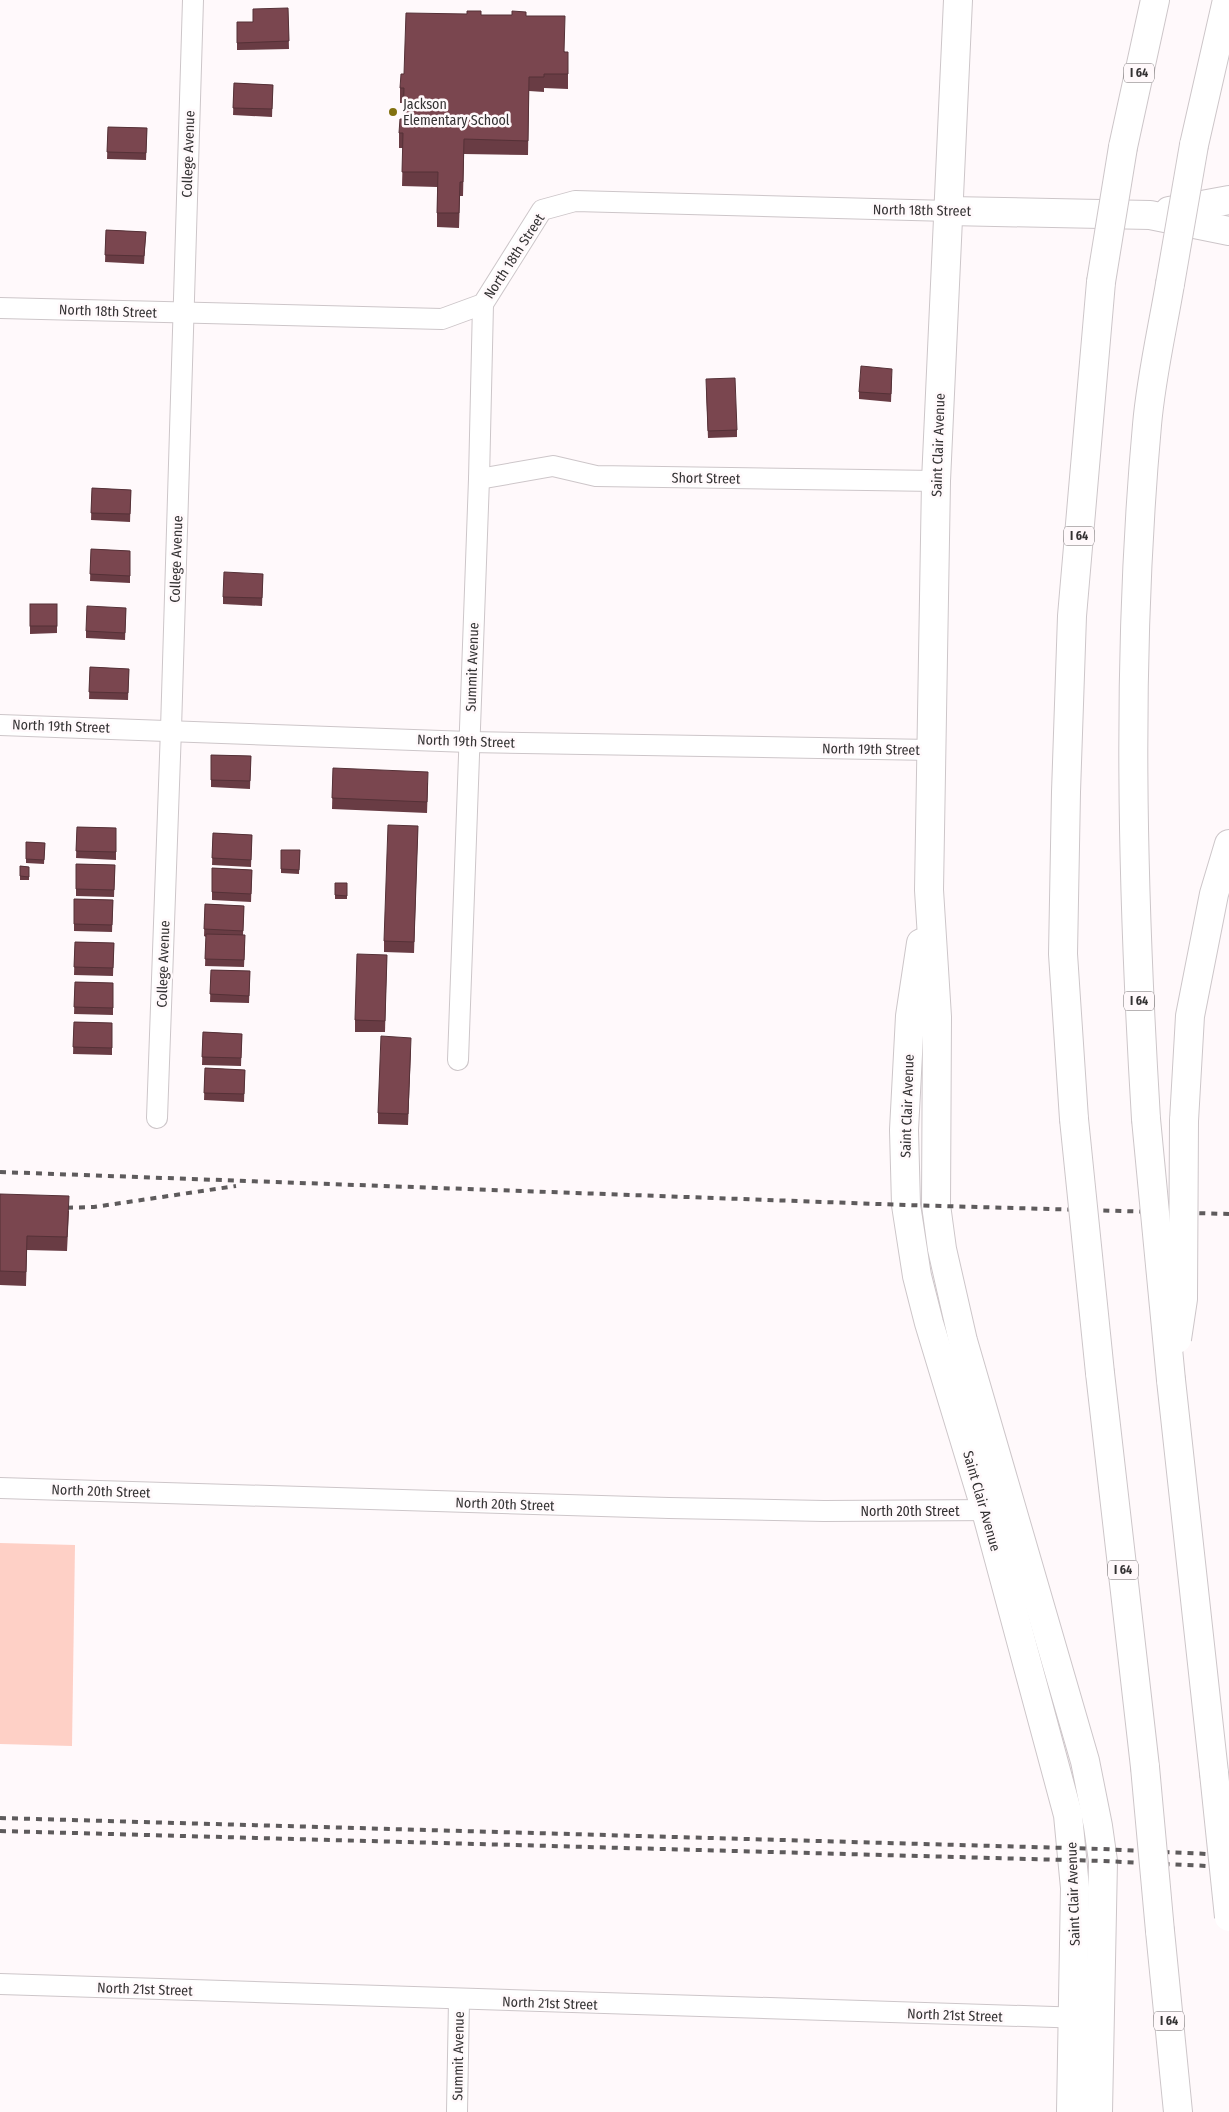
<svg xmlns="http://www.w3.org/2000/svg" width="1229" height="2112" font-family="'Fira Sans Condensed',sans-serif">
  <rect width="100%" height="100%" fill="#fff9fb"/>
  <path fill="#fed0c6" d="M 0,1543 L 75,1545 L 72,1746 L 0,1744 Z"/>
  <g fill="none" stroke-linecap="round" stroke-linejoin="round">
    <g stroke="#cdc6c9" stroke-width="22">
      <g id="minor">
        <path d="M 0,308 L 442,319 L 483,304 L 542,210 L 575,201 L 949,211"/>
        <path d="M 479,479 L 553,466 L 596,476 L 936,481"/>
        <path d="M 0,725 L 469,742 L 932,750"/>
        <path d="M 458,1060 L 479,479 L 483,304"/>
        <path d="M 157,1118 L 171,729 L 193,0"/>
        <path d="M 0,1488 L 669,1508 L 824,1511 L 998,1510"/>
        <path d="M 0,1984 L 1085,2018"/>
        <path d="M 457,2112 L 459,2000"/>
      </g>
    </g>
    <g stroke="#cdc6c9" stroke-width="30">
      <g id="secondary">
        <path d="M 958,0 L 936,481 L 929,890 L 937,1017 L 936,1205 L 942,1249 L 963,1341 L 1085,1761 L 1098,1826 L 1103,1861 L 1098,2112"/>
        <path d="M 949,211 L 1150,215 L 1229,231"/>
        <path d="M 1169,211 L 1229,200"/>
        <path d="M 921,943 L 910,1016 L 904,1130 L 906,1205 L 917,1276 L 929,1323 L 986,1511 L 1068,1815 L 1075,1888 L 1071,2112"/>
      </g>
    </g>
    <g stroke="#cdc6c9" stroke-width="30">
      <g id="motorway">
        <path d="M 1194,145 L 1227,0"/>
        <path d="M 1123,147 L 1155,0"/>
        <path d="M 1074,1119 L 1063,954 L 1066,792 L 1072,616 L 1101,282"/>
        <path d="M 1146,1119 C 1132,889 1126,656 1147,425 C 1151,378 1162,331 1170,284"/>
        <path d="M 1184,1121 L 1190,1016 L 1214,894 L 1229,844"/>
        <path d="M 1100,1373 L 1145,1767"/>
        <path d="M 1171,1380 L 1214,1773"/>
        <path d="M 1160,1931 L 1178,2112"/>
      </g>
    </g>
    <use href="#minor" stroke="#fff" stroke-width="20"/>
    <use href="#secondary" stroke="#fff" stroke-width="28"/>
    <use href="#motorway" stroke="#fff" stroke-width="28"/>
    <g stroke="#5e5b5c" stroke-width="4" stroke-dasharray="6 6" stroke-linecap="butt">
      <path d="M 0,1172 L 906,1205 L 1229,1214"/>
      <path d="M 55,1208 L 94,1207 L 236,1186"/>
      <path d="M 0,1818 L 1102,1849 L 1229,1855"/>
      <path d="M 0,1831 L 1103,1861 L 1229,1867"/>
    </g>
    <g stroke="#cdc6c9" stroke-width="30" stroke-linecap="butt">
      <g id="motorway-bridge">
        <path d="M 1101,282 L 1123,147"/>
        <path d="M 1170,284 L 1194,145"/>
        <path d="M 1074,1119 L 1100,1373"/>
        <path d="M 1146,1119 L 1171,1380"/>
        <path d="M 1177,1339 L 1183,1299 L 1184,1121"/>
        <path d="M 1145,1767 L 1160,1931"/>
        <path d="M 1214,1773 L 1229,1917"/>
      </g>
    </g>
    <use href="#motorway-bridge" stroke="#fff" stroke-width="28"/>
  </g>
  <g fill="#693c44">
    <path d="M 288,8 L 289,49 L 237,50 L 237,22 L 253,22 Z"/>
    <path d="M 481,15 L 526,16 L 565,52 L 568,52 L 568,89 L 544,88 L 544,92 L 529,91 L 528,155 L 464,154 L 463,196 L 460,196 L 459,228 L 437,227 L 437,187 L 402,186 L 403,148 L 399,148 L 399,133 L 403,119 L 404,103 L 400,103 L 400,88 L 404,74 Z"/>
    <path d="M 234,83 L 273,85 L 272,117 L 233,115 Z"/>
    <path d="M 108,127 L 147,128 L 146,160 L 107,159 Z"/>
    <path d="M 106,230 L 146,232 L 144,264 L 105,262 Z"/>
    <path d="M 892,376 L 891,402 L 859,399 L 859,392 Z"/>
    <path d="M 706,387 L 737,430 L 737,437 L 708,438 Z"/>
    <path d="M 92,488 L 131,490 L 130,522 L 91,520 Z"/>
    <path d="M 91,549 L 130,551 L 130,583 L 90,581 Z"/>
    <path d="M 263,574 L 262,606 L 223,604 L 223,597 Z"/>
    <path d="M 30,604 L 57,604 L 57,633 L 30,634 Z"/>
    <path d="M 126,608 L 125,640 L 86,638 L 86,631 Z"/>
    <path d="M 90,667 L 129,669 L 128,700 L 89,699 Z"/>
    <path d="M 211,755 L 251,756 L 250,789 L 211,787 Z"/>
    <path d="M 333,768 L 428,783 L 427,813 L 332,809 Z"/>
    <path d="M 418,826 L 414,953 L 384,952 L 384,941 Z"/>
    <path d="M 77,827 L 116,828 L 116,860 L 76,858 Z"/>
    <path d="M 213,833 L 252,835 L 251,867 L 212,865 Z"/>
    <path d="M 26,842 L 45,843 L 44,864 L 26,863 Z"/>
    <path d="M 281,850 L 300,850 L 299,874 L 281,873 Z"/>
    <path d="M 76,864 L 115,865 L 114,897 L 76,896 Z"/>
    <path d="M 20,866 L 29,867 L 29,880 L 20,880 Z"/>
    <path d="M 212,868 L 252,870 L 251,902 L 212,900 Z"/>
    <rect x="335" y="883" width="12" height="16"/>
    <path d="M 74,899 L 113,900 L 112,932 L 74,931 Z"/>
    <path d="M 205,904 L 244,906 L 243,935 L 245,943 L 244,967 L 205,966 L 206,937 L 204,936 Z"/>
    <path d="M 75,942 L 114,943 L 113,976 L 74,975 Z"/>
    <path d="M 387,955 L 385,1032 L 355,1032 L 355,1020 Z"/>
    <path d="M 211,970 L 250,971 L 249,1003 L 210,1002 Z"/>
    <path d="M 75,982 L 113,983 L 113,1015 L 74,1014 Z"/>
    <path d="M 74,1022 L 112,1023 L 112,1055 L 73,1054 Z"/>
    <path d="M 203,1032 L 242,1034 L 241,1066 L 202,1065 Z"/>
    <path d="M 411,1049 L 408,1125 L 378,1124 L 378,1113 Z"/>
    <path d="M 205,1068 L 245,1070 L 244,1102 L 204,1100 Z"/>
    <path d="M 0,1194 L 69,1211 L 67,1251 L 27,1250 L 26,1286 L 0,1285 Z"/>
  </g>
  <g fill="#7a464f" stroke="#553137">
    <path d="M 288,8 L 289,41 L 237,43 L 237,22 L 253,22 L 253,9 Z"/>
    <path d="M 467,11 L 481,11 L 481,15 L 512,15 L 512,11 L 526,12 L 526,16 L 565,16 L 564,52 L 568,52 L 568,74 L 544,74 L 544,77 L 529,77 L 528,141 L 464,139 L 463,182 L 460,182 L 459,213 L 437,213 L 438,172 L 402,172 L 403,133 L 399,133 L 400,119 L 403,119 L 404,88 L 400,88 L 401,74 L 404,74 L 406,13 L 467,14 Z"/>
    <path d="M 234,83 L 273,85 L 272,109 L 233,108 Z"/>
    <path d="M 108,127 L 147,128 L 146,153 L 107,152 Z"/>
    <path d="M 106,230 L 146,232 L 144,256 L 105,255 Z"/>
    <path d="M 861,366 L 892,369 L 891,394 L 859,392 Z"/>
    <path d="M 735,378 L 737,430 L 708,431 L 706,379 Z"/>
    <path d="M 92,488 L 131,490 L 130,514 L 91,513 Z"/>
    <path d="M 91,549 L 130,551 L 130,576 L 90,574 Z"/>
    <path d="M 224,572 L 263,574 L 262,598 L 223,597 Z"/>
    <rect x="30" y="604" width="27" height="22"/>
    <path d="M 87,606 L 126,608 L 125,633 L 86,631 Z"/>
    <path d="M 90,667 L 129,669 L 128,693 L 89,692 Z"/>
    <path d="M 211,755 L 251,756 L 250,781 L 211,780 Z"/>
    <path d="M 333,768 L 428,772 L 427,802 L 332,798 Z"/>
    <path d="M 388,825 L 418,826 L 414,942 L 384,941 Z"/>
    <path d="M 77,827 L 116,828 L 116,852 L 76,851 Z"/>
    <path d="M 213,833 L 252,835 L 251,860 L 212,858 Z"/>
    <path d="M 26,842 L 45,843 L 44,860 L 26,859 Z"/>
    <path d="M 281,850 L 300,850 L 299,870 L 281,869 Z"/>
    <path d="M 76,864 L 115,865 L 114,890 L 76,889 Z"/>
    <path d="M 20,866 L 29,867 L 29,877 L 20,876 Z"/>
    <path d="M 212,868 L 252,870 L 251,894 L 212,892 Z"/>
    <path d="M 335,883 L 347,883 L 347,896 L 335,895 Z"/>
    <path d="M 74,899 L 113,900 L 112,925 L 74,924 Z"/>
    <path d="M 205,904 L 244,906 L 243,931 L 204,929 Z"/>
    <path d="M 206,934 L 245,935 L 244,960 L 205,959 Z"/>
    <path d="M 75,942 L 114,943 L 113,968 L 74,967 Z"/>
    <path d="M 357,954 L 387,955 L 385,1021 L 355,1020 Z"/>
    <path d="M 211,970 L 250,971 L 249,996 L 210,994 Z"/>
    <path d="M 75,982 L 113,983 L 113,1008 L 74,1007 Z"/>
    <path d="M 74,1022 L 112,1023 L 112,1048 L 73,1047 Z"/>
    <path d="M 203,1032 L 242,1034 L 241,1058 L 202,1057 Z"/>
    <path d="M 381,1036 L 411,1038 L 408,1114 L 378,1113 Z"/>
    <path d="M 205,1068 L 245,1070 L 244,1094 L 204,1093 Z"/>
    <path d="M 0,1194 L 69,1196 L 67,1237 L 27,1236 L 26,1272 L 0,1271 Z"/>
  </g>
  <circle fill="#82700f" stroke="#fff9fb" stroke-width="2" cx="393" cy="112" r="5"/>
  <g text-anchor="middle" stroke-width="5" stroke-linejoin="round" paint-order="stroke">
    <g fill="#fff9fb" stroke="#716e6f" stroke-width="1">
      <rect x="1124" y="63.5" width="30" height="19" rx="4"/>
      <rect x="1064" y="526.5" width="30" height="19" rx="4"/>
      <rect x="1124" y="991.5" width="30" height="19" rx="4"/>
      <rect x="1108" y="1560.5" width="30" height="19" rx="4"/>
      <rect x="1154" y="2011.5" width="30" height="19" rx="4"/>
    </g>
    <g font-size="12" font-weight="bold" fill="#343233">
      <text x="1139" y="77">I 64</text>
      <text x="1079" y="540">I 64</text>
      <text x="1139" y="1005">I 64</text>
      <text x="1123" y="1574">I 64</text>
      <text x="1169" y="2025">I 64</text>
    </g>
    <g font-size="14" fill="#343233" stroke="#fff9fb" text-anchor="start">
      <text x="403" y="109">Jackson<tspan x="403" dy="16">Elementary School</tspan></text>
    </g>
    <g font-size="14" fill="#343233" stroke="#fff9fb">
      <text transform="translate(188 154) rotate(-88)" y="5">College Avenue</text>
      <text transform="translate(922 210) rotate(1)" y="5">North 18th Street</text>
      <text transform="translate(514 256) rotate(-57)" y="5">North 18th Street</text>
      <text transform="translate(108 311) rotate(2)" y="5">North 18th Street</text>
      <text transform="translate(938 445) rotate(-88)" y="5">Saint Clair Avenue</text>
      <text transform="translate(706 478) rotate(1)" y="5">Short Street</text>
      <text transform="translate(176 559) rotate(-88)" y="5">College Avenue</text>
      <text transform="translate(472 667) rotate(-88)" y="5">Summit Avenue</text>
      <text transform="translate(61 726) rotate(2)" y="5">North 19th Street</text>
      <text transform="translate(466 741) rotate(2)" y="5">North 19th Street</text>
      <text transform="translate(871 749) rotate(1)" y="5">North 19th Street</text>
      <text transform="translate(163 964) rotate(-88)" y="5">College Avenue</text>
      <text transform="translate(907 1106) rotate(-88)" y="5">Saint Clair Avenue</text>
      <text transform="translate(101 1491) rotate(2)" y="5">North 20th Street</text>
      <text transform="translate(982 1501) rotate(74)" y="5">Saint Clair Avenue</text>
      <text transform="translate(505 1504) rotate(2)" y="5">North 20th Street</text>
      <text x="910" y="1516">North 20th Street</text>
      <text transform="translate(1073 1894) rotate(-92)" y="5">Saint Clair Avenue</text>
      <text transform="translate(145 1989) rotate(2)" y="5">North 21st Street</text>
      <text transform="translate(550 2003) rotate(2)" y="5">North 21st Street</text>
      <text transform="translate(955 2015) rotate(2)" y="5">North 21st Street</text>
      <text transform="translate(458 2056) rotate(-89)" y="5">Summit Avenue</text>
    </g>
  </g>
</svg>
